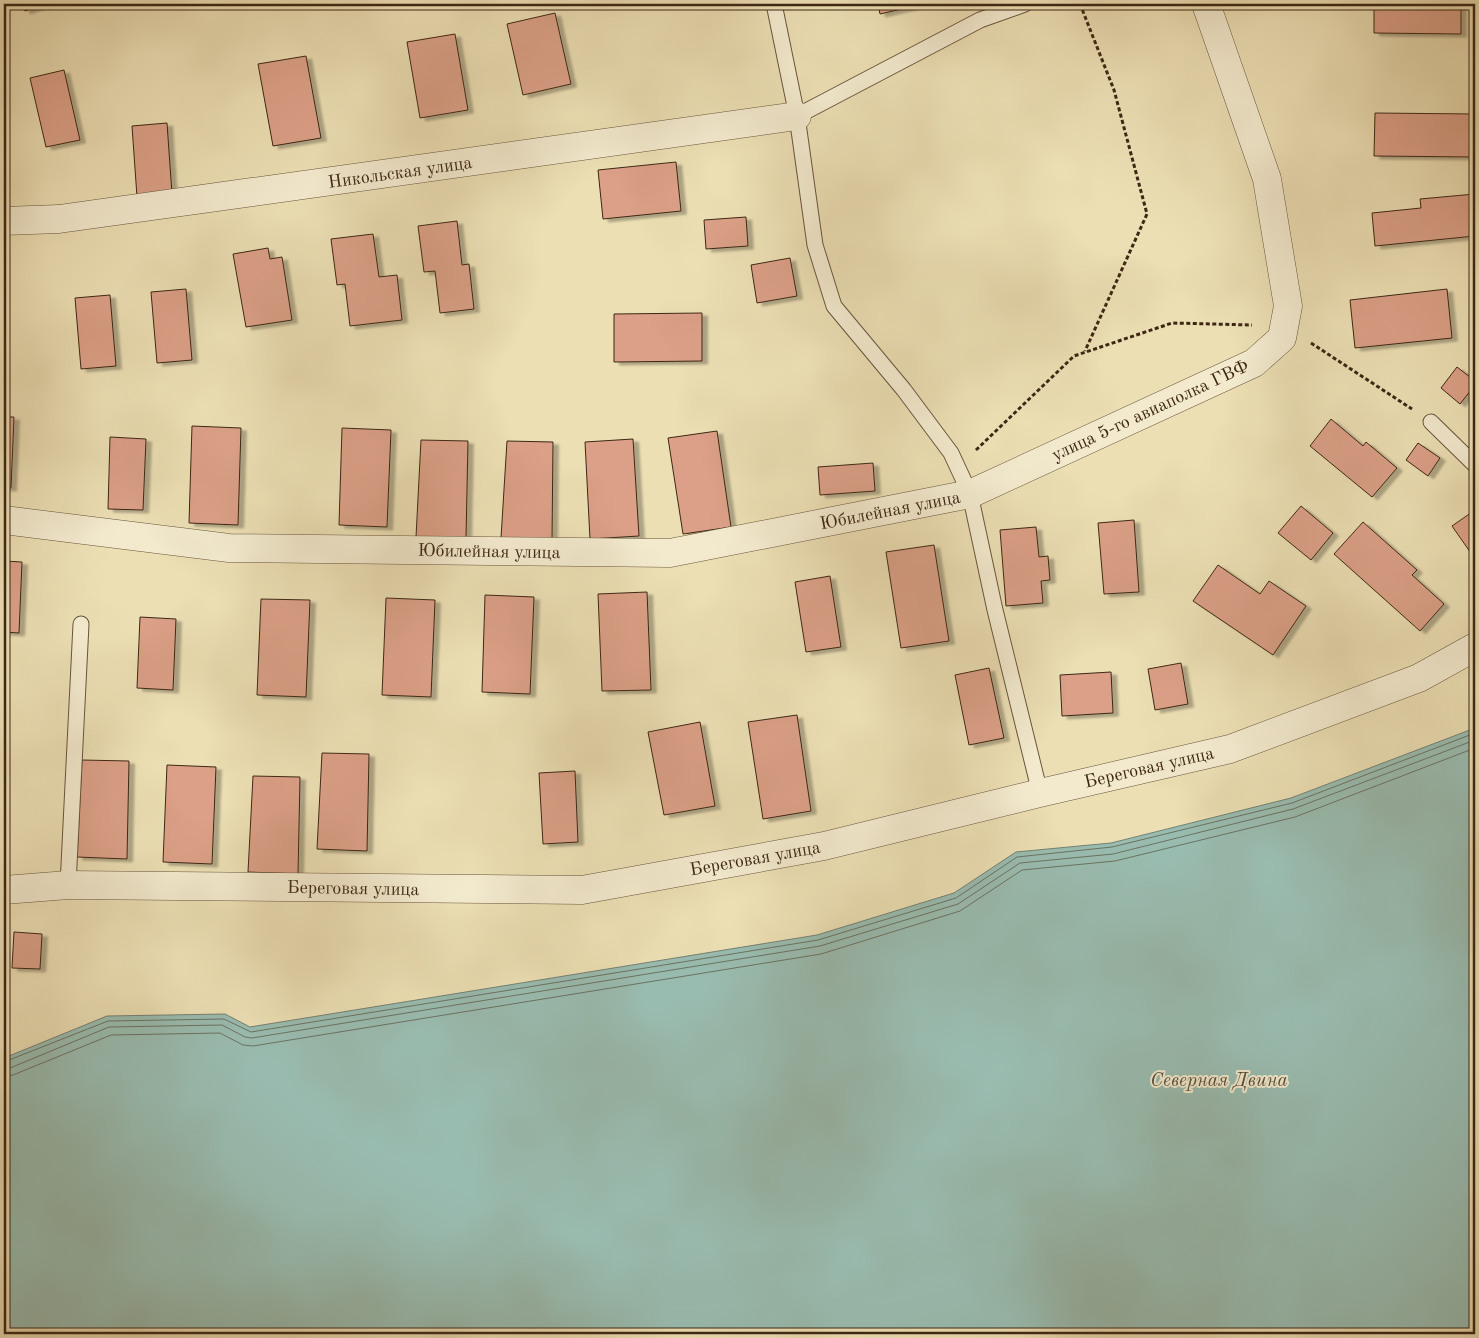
<svg xmlns="http://www.w3.org/2000/svg" width="1479" height="1338" font-family="'Old Standard TT',serif">
  <defs>
    <filter id="shadow"><feDropShadow dx="5.5" dy="3" stdDeviation="1" flood-color="#0004"/></filter>
  </defs>
  <rect width="100%" height="100%" fill="#ecdfb4"/>
  <filter id="stains"><feTurbulence type="fractalNoise" baseFrequency=".004" numOctaves="4"/><feColorMatrix values="0 0 0 0 .2 0 0 0 0 .09 0 0 0 0 .02 0 0 0 .5 -.17"/></filter>
  <radialGradient id="worn" r=".72"><stop offset=".6" stop-color="#630" stop-opacity="0"/><stop offset="1" stop-color="#630" stop-opacity=".3"/></radialGradient>
  <path fill="#99bcb0" stroke="#748072" d="M 1475,728 L 1475,1334 L 4,1334 L 4,1058 L 107,1016 L 225,1014 L 250,1027 L 817,935 L 954,893 L 1016,852 L 1111,843 L 1291,798 Z"/>
  <g fill="none" stroke-linecap="round" stroke-linejoin="round">
    <g stroke="#6b7262" stroke-width="1">
      <path d="M 4,1062 L 108,1021 L 224,1019 L 251,1032 L 818,940 L 956,898 L 1017,857 L 1112,847 L 1292,803 L 1475,733"/>
      <path d="M 4,1069 L 10,1068 L 109,1027 L 222,1025 L 245,1037 L 252,1038 L 820,946 L 958,904 L 1020,863 L 1113,854 L 1293,809 L 1475,740"/>
      <path d="M 4,1076 L 13,1075 L 111,1035 L 220,1033 L 243,1045 L 253,1046 L 821,954 L 960,911 L 1022,870 L 1115,861 L 1295,817 L 1475,748"/>
    </g>
  </g>
  <g fill="#dba087" stroke="#3d2714" filter="url(#shadow)">
    <path d="M 22,4 L 45,4 L 25,11 Z"/>
    <path d="M 878,4 L 918,4 L 919,5 L 880,14 Z"/>
    <path d="M 1374,4 L 1461,4 L 1461,34 L 1374,33 Z"/>
    <path d="M 555,13 L 571,84 L 523,95 L 507,24 Z"/>
    <path d="M 455,34 L 468,110 L 420,118 L 407,42 Z"/>
    <path d="M 306,56 L 321,138 L 273,146 L 258,64 Z"/>
    <path d="M 64,70 L 80,140 L 46,147 L 30,78 Z"/>
    <path d="M 1375,113 L 1475,114 L 1475,157 L 1374,156 Z"/>
    <path d="M 167,123 L 172,194 L 137,197 L 132,126 Z"/>
    <path d="M 676,162 L 681,211 L 603,219 L 598,170 Z"/>
    <path d="M 1475,194 L 1475,236 L 1375,246 L 1372,213 L 1421,208 L 1420,199 Z"/>
    <path d="M 746,217 L 748,246 L 706,249 L 704,220 Z"/>
    <path d="M 457,221 L 462,265 L 469,264 L 474,309 L 440,313 L 435,271 L 424,272 L 418,226 Z"/>
    <path d="M 373,234 L 379,277 L 397,275 L 402,320 L 350,326 L 345,284 L 337,285 L 331,239 Z"/>
    <path d="M 268,248 L 270,259 L 282,257 L 292,320 L 246,327 L 233,254 Z"/>
    <path d="M 790,258 L 797,296 L 757,303 L 751,265 Z"/>
    <path d="M 186,289 L 192,360 L 157,363 L 151,292 Z"/>
    <path d="M 1447,289 L 1452,338 L 1355,348 L 1350,300 Z"/>
    <path d="M 110,295 L 116,366 L 81,369 L 75,298 Z"/>
    <path d="M 702,313 L 702,361 L 614,362 L 614,314 Z"/>
    <path d="M 1457,367 L 1475,381 L 1475,385 L 1460,404 L 1441,388 Z"/>
    <path d="M 4,417 L 14,417 L 11,488 L 4,488 Z"/>
    <path d="M 1331,419 L 1363,446 L 1366,442 L 1397,468 L 1372,497 L 1310,446 Z"/>
    <path d="M 192,426 L 241,428 L 238,525 L 189,523 Z"/>
    <path d="M 342,428 L 391,430 L 387,527 L 339,525 Z"/>
    <path d="M 717,431 L 731,527 L 683,534 L 668,438 Z"/>
    <path d="M 110,437 L 146,439 L 143,510 L 108,509 Z"/>
    <path d="M 633,439 L 639,536 L 590,539 L 585,442 Z"/>
    <path d="M 421,440 L 468,441 L 466,538 L 416,537 Z"/>
    <path d="M 507,441 L 553,442 L 552,540 L 501,538 Z"/>
    <path d="M 1418,443 L 1440,458 L 1428,476 L 1406,460 Z"/>
    <path d="M 873,463 L 875,491 L 820,495 L 818,467 Z"/>
    <path d="M 1301,506 L 1333,533 L 1311,560 L 1278,533 Z"/>
    <path d="M 1475,510 L 1475,559 L 1452,526 Z"/>
    <path d="M 1134,520 L 1139,592 L 1104,594 L 1098,523 Z"/>
    <path d="M 1363,522 L 1417,570 L 1412,575 L 1444,604 L 1420,631 L 1334,554 Z"/>
    <path d="M 1036,527 L 1039,557 L 1048,556 L 1050,580 L 1041,581 L 1043,603 L 1006,606 L 1000,530 Z"/>
    <path d="M 934,545 L 949,641 L 901,648 L 886,552 Z"/>
    <path d="M 4,561 L 22,562 L 19,633 L 4,632 Z"/>
    <path d="M 1218,565 L 1260,594 L 1269,581 L 1306,606 L 1273,655 L 1193,601 Z"/>
    <path d="M 830,576 L 841,647 L 806,652 L 795,582 Z"/>
    <path d="M 647,592 L 651,690 L 602,691 L 598,594 Z"/>
    <path d="M 485,595 L 534,597 L 530,694 L 482,692 Z"/>
    <path d="M 386,598 L 435,600 L 431,697 L 382,695 Z"/>
    <path d="M 261,599 L 310,600 L 306,697 L 257,695 Z"/>
    <path d="M 140,617 L 176,619 L 173,690 L 137,688 Z"/>
    <path d="M 1181,663 L 1188,704 L 1155,710 L 1148,669 Z"/>
    <path d="M 989,668 L 1004,738 L 969,745 L 955,675 Z"/>
    <path d="M 1111,672 L 1113,713 L 1062,716 L 1060,675 Z"/>
    <path d="M 797,715 L 811,811 L 763,819 L 748,722 Z"/>
    <path d="M 700,722 L 715,806 L 664,815 L 648,732 Z"/>
    <path d="M 322,753 L 369,754 L 367,851 L 317,849 Z"/>
    <path d="M 82,760 L 129,761 L 127,859 L 77,857 Z"/>
    <path d="M 167,765 L 216,767 L 212,864 L 163,862 Z"/>
    <path d="M 575,771 L 578,842 L 543,844 L 539,773 Z"/>
    <path d="M 253,776 L 300,777 L 298,874 L 248,872 Z"/>
    <path d="M 14,932 L 42,934 L 40,969 L 12,968 Z"/>
  </g>
  <g fill="none" stroke-linecap="round" stroke-linejoin="round">
    <g stroke="#69553c" stroke-width="17">
      <g id="service">
        <path d="M 774,4 L 797,116 L 815,245 L 834,306 L 904,390 L 951,453 L 970,494 L 995,610 L 1040,793"/>
        <path d="M 797,116 L 980,20 L 1025,4"/>
        <path d="M 1431,422 L 1475,465"/>
        <path d="M 68,885 L 81,624"/>
      </g>
    </g>
    <g stroke="#69553c" stroke-width="29">
      <g id="minor">
        <path d="M 4,221 L 59,219 L 797,116"/>
        <path d="M 4,520 L 229,548 L 670,553 L 970,494 L 1254,363 L 1282,338 L 1288,306 L 1267,179 L 1206,4"/>
        <path d="M 4,890 L 68,885 L 582,890 L 824,846 L 1040,793 L 1230,749 L 1419,678 L 1475,647"/>
      </g>
    </g>
    <g stroke="#3d2714" stroke-width="3" stroke-dasharray="4 2.5" stroke-linecap="butt">
      <path d="M 1080,4 L 1114,90 L 1147,214 L 1085,351"/>
      <path d="M 1311,343 L 1412,409"/>
      <path d="M 976,450 L 1074,356 L 1172,323 L 1252,325"/>
    </g>
    <use href="#service" stroke="#f3eace" stroke-width="15"/>
    <use href="#minor" stroke="#f3eace" stroke-width="28"/>
  </g>
  <g text-anchor="middle" stroke-width="4" stroke-linejoin="round" paint-order="stroke">
    <g font-size="18" fill="#3d2714" stroke="#f3eace">
      <text transform="translate(400 172) rotate(-8)" y="6">Никольская улица</text>
      <text transform="translate(1150 410) rotate(-25)" y="6">улица 5-го авиаполка ГВФ</text>
      <text transform="translate(890 510) rotate(-11)" y="6">Юбилейная улица</text>
      <text transform="translate(489 551) rotate(1)" y="6">Юбилейная улица</text>
      <text transform="translate(1149 767) rotate(-13)" y="6">Береговая улица</text>
      <text transform="translate(755 858) rotate(-10)" y="6">Береговая улица</text>
      <text transform="translate(353 888) rotate(1)" y="6">Береговая улица</text>
    </g>
    <g font-size="19" font-style="italic" fill="#544c3b" stroke="#f3eace">
      <text x="1219" y="1086">Северная Двина</text>
    </g>
  </g>
  <rect width="1479" height="1338" fill="none" stroke="#ecdfb4" stroke-width="20"/>
  <rect x="5" y="5" width="1469" height="1328" fill="none" stroke="#3d2714" stroke-width="2.5"/>
  <rect x="10" y="10" width="1459" height="1318" fill="none" stroke="#3d2714"/>
  <rect width="100%" height="100%" filter="url(#stains)"/>
  <rect width="100%" height="100%" fill="url(#worn)"/>
</svg>
